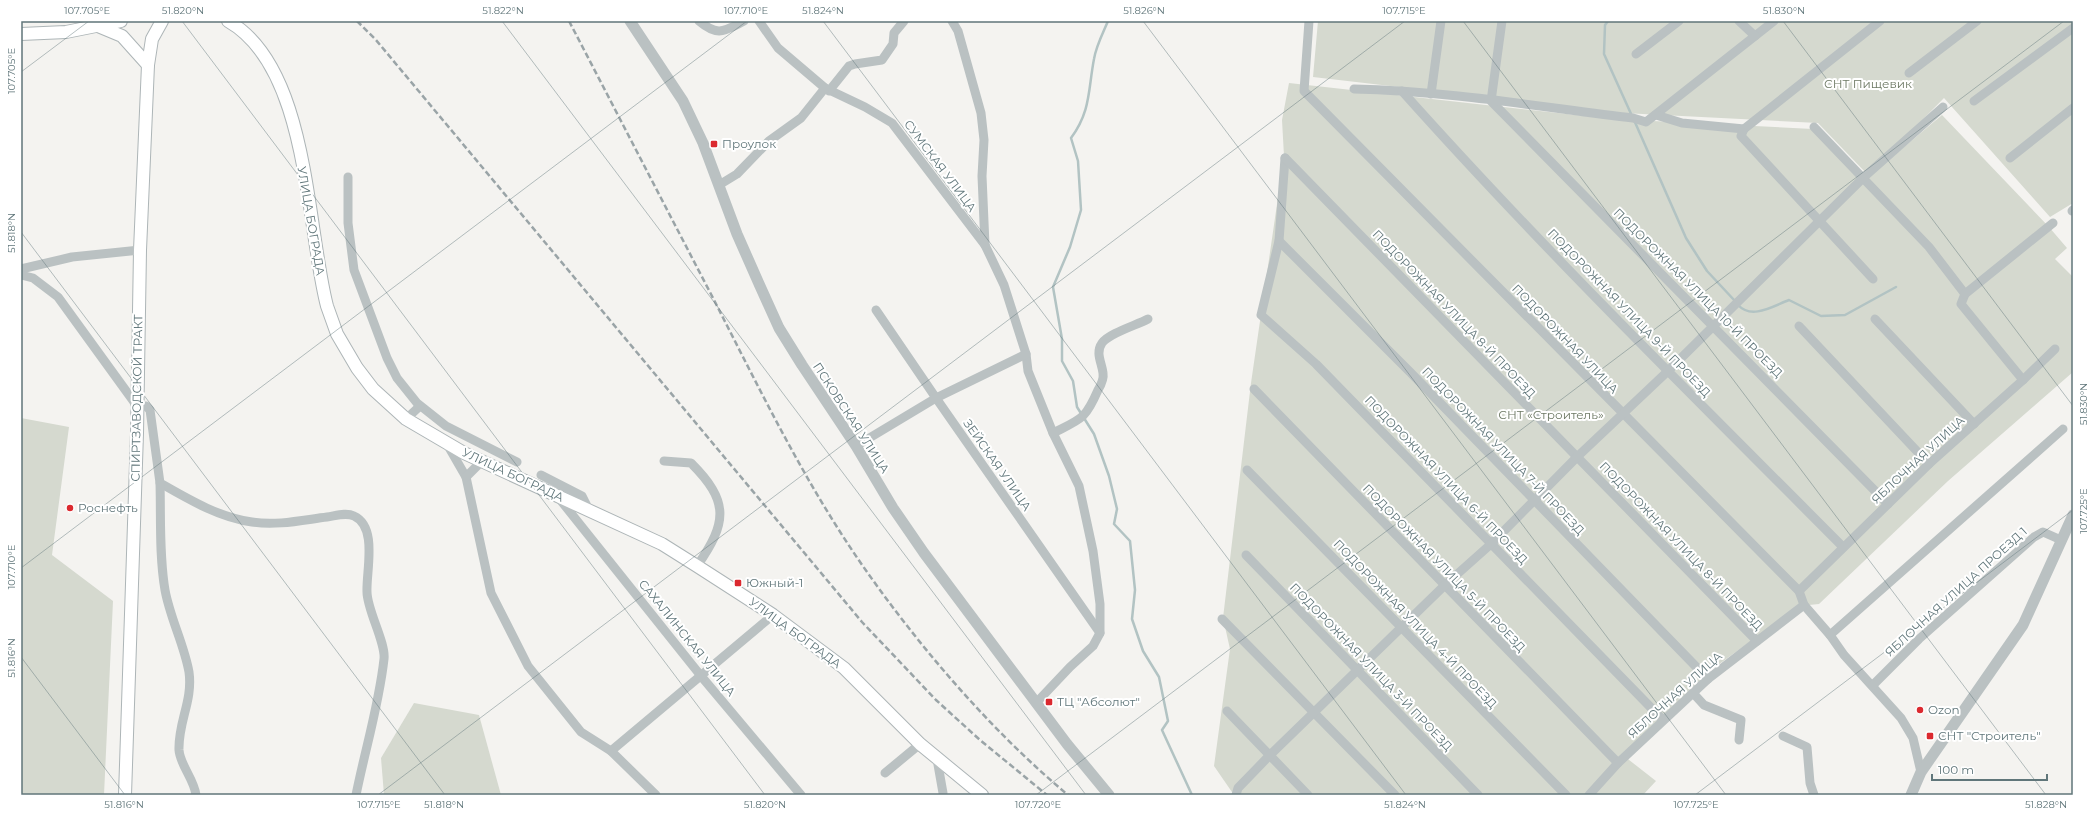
<svg xmlns="http://www.w3.org/2000/svg" width="2094" height="816" font-family="Montserrat,sans-serif">
  <rect width="100%" height="100%" fill="#f4f3f0"/>
  <g fill="#d5d9cf">
    <path d="M 1318,21 L 2073,21 L 2073,203 L 2050,217 L 1944,98 L 1868,175 L 1818,123 L 1623,113 L 1313,77 Z"/>
    <path d="M 1289,83 L 1612,119 L 1813,129 L 1865,180 L 1942,115 L 2049,227 L 2067,248 L 2055,259 L 2073,277 L 2073,372 L 1948,481 L 1819,604 L 1799,606 L 1711,670 L 1624,756 L 1656,781 L 1643,795 L 1234,795 L 1214,766 L 1230,649 L 1223,618 L 1251,383 L 1284,156 L 1282,120 Z"/>
    <path d="M 21,418 L 69,427 L 52,555 L 113,601 L 104,795 L 21,795 Z"/>
    <path d="M 414,703 L 479,715 L 501,795 L 384,795 L 381,758 Z"/>
  </g>
  <g fill="none" stroke-linecap="round" stroke-linejoin="round">
    <g stroke="#b2c3c3" stroke-width="2.5">
      <path d="M 1108,21 C 1103,33 1096,46 1094,59 C 1088,90 1091,111 1071,138 L 1078,161 L 1081,210 L 1070,247 L 1053,287 L 1062,339 L 1062,361 L 1073,381 L 1077,407 L 1094,434 L 1109,476 L 1117,509 L 1114,524 L 1130,541 L 1135,590 L 1132,619 L 1143,651 L 1159,677 L 1168,721 L 1162,730 L 1192,795"/>
      <path d="M 1608,21 L 1605,25 L 1604,54 L 1632,116"/>
      <path d="M 1634,120 L 1686,238 L 1707,271 L 1735,301"/>
      <path d="M 1738,305 C 1752,320 1773,306 1789,300 L 1821,316 L 1845,315 L 1896,287"/>
    </g>
    <g stroke="#adb5b7" stroke-width="14">
      <g id="secondary">
        <path d="M 228,21 C 309,67 306,225 327,306 L 337,334 L 357,368 L 373,389 L 406,419 L 464,453 L 662,544 L 697,566 L 773,615 L 844,668 L 920,744 L 982,795"/>
        <path d="M 98,26 L 122,36 L 148,65"/>
        <path d="M 21,34 L 66,32 L 121,21"/>
        <path d="M 125,795 L 137,433 L 140,250 L 148,65 L 152,39 L 162,21"/>
      </g>
    </g>
    <g stroke="#bac1c2" stroke-width="9">
      <path d="M 699,21 C 718,37 724,31 744,21"/>
      <path d="M 759,21 L 778,48 L 825,88 L 865,107 L 892,123 L 985,245 L 1004,285 L 1026,354 L 1028,371 L 1053,433 L 1079,486 L 1093,551 L 1100,604 L 1100,633 L 1093,646 L 1070,667 L 1036,703"/>
      <path d="M 952,21 L 958,31 L 981,113 L 984,140 L 982,176 L 985,245"/>
      <path d="M 1309,21 L 1304,91 L 1799,591 L 1804,605 L 1830,635 L 1844,655 L 1901,718 L 1913,738 L 1921,772"/>
      <path d="M 1502,21 L 1491,101 L 1888,504"/>
      <path d="M 1755,36 L 1774,21"/>
      <path d="M 1636,54 L 1679,21"/>
      <path d="M 1909,73 L 1977,21"/>
      <path d="M 1354,89 C 1447,91 1541,107 1633,118 L 1646,122 L 1755,36 L 1739,21"/>
      <path d="M 829,91 L 849,66 L 855,64 L 882,60 L 893,44 L 894,33 L 904,21"/>
      <path d="M 1402,91 C 1543,249 1694,397 1843,547"/>
      <path d="M 1431,94 L 1441,21"/>
      <path d="M 1974,101 L 2073,28"/>
      <path d="M 1656,115 L 1682,123 L 1744,129"/>
      <path d="M 1814,127 L 1929,247 L 1965,294 L 1961,304 L 2023,380"/>
      <path d="M 1285,158 L 1279,241 L 1261,315 L 1316,364 L 1663,720"/>
      <path d="M 1285,158 L 1757,641"/>
      <path d="M 2010,158 L 2073,108"/>
      <path d="M 348,177 L 348,223 L 354,270 L 387,358 L 397,378 L 417,403 L 446,426 L 517,462"/>
      <path d="M 719,185 L 737,174 L 769,141 L 801,118 L 825,88"/>
      <path d="M 2072,211 L 2073,210"/>
      <path d="M 1279,241 L 1410,372 L 1708,679"/>
      <path d="M 21,269 L 72,257 L 140,250"/>
      <path d="M 21,275 L 33,278 L 58,297 L 137,406 L 146,406 L 150,410 L 160,483 C 188,499 220,518 252,522 C 276,526 303,520 327,517 C 335,516 346,512 354,516 C 378,527 366,571 367,592 C 367,610 386,643 384,659 C 379,705 365,750 356,795"/>
      <path d="M 1873,279 L 1741,136 L 1744,129 L 1880,21"/>
      <path d="M 1965,294 L 2053,223"/>
      <path d="M 876,310 L 936,398 L 1100,633"/>
      <path d="M 1875,319 L 1974,424"/>
      <path d="M 1799,326 L 1929,464"/>
      <path d="M 1254,389 L 1618,763"/>
      <path d="M 406,419 L 420,406"/>
      <path d="M 1053,433 C 1081,419 1085,420 1098,390 C 1101,385 1104,379 1103,373 C 1102,363 1095,353 1102,343 C 1109,333 1137,325 1148,319"/>
      <path d="M 447,444 L 466,477 L 491,593 L 528,666 L 581,732 L 611,751 L 656,795"/>
      <path d="M 856,446 L 936,398 L 1026,354"/>
      <path d="M 664,461 L 691,463 C 729,501 728,522 697,566"/>
      <path d="M 1247,470 L 1566,795"/>
      <path d="M 541,475 L 582,496 L 589,510"/>
      <path d="M 466,477 L 482,461"/>
      <path d="M 160,483 C 161,518 159,555 165,590 C 170,618 184,644 189,672 C 193,701 178,722 179,750 C 180,765 194,779 196,795"/>
      <path d="M 558,497 L 701,676 L 801,795"/>
      <path d="M 1246,555 L 1478,795"/>
      <path d="M 1799,591 L 1929,464 L 2023,380 L 2055,349"/>
      <path d="M 1222,619 L 1395,795"/>
      <path d="M 1830,635 L 2063,429"/>
      <path d="M 1873,685 L 1919,639 L 2034,537 L 2043,532 L 2061,540"/>
      <path d="M 1693,693 L 1704,705 L 1741,720 L 1739,740"/>
      <path d="M 1227,711 L 1308,795"/>
      <path d="M 1783,736 L 1807,747 L 1810,783 L 1814,795"/>
      <path d="M 611,751 L 773,615"/>
      <path d="M 937,759 L 943,793"/>
      <path d="M 885,773 L 920,744"/>
      <path d="M 1236,795 L 1238,788 L 1269,756 L 1445,585 L 1491,544 L 1577,457 L 1668,371 L 1863,178 L 1943,107"/>
      <path d="M 1589,795 L 1618,763 L 1708,679 L 1804,605"/>
    </g>
    <g stroke="#bac1c2" stroke-width="11">
      <path d="M 630,21 L 683,101 L 703,143 L 737,234 L 760,286 L 779,328 L 802,365 L 856,446 L 893,508 L 924,553 L 1067,744 L 1109,795"/>
      <path d="M 1911,795 L 1921,772 L 2023,625 L 2073,515"/>
    </g>
    <use href="#secondary" stroke="#fff" stroke-width="12"/>
    <g stroke="#9aa4a7" stroke-width="2.5" stroke-dasharray="6 3" stroke-linecap="butt">
      <path d="M 357,21 L 376,40 L 862,622 L 936,700 L 980,740 L 1047,795"/>
      <path d="M 569,21 C 617,113 665,206 713,298 C 758,386 802,477 858,559 C 915,642 990,730 1068,795"/>
    </g>
  </g>
  <path fill="none" stroke="#60767a" stroke-width="1" stroke-opacity="0.45" d="M 182,21 L 765,795M 502,21 L 1086,795M 823,21 L 1406,795M 1143,21 L 1726,795M 1463,21 L 2046,795M 1783,21 L 2073,406M 21,72 L 89,21M 21,232 L 445,795M 21,568 L 747,21M 21,657 L 125,795M 378,795 L 1405,21M 1036,795 L 2064,21M 1695,795 L 2073,510"/>
  <g fill="#db292f" stroke="#fff" stroke-width="1.5">
    <rect x="710" y="140" width="8" height="8" rx="2"/>
    <circle cx="70" cy="508" r="4"/>
    <rect x="734" y="579" width="8" height="8" rx="2"/>
    <rect x="1045" y="698" width="8" height="8" rx="2"/>
    <circle cx="1920" cy="710" r="4"/>
    <rect x="1926" y="732" width="8" height="8" rx="2"/>
  </g>
  <g text-anchor="middle" stroke-width="4" stroke-linejoin="round" paint-order="stroke">
    <g font-size="12" fill="#6c7863" stroke="#fff">
      <text x="1868" y="88">СНТ Пищевик</text>
      <text x="1551" y="419">СНТ «Строитель»</text>
    </g>
    <g font-size="12" fill="#60767a" stroke="#fff" text-anchor="start">
      <text x="722" y="148">Проулок</text>
      <text x="78" y="512">Роснефть</text>
      <text x="746" y="587">Южный-1</text>
      <text x="1057" y="706">ТЦ "Абсолют"</text>
      <text x="1928" y="714">Ozon</text>
      <text x="1938" y="740">СНТ "Строитель"</text>
    </g>
    <g font-size="12" fill="#60767a" stroke="#fff">
      <text transform="translate(940 166) rotate(53)" y="4">СУМСКАЯ УЛИЦА</text>
      <text transform="translate(311 221) rotate(80)" y="4">УЛИЦА БОГРАДА</text>
      <text transform="translate(1698 293) rotate(45)" y="4">ПОДОРОЖНАЯ УЛИЦА 10-Й ПРОЕЗД</text>
      <text transform="translate(1629 313) rotate(46)" y="4">ПОДОРОЖНАЯ УЛИЦА 9-Й ПРОЕЗД</text>
      <text transform="translate(1454 314) rotate(46)" y="4">ПОДОРОЖНАЯ УЛИЦА 8-Й ПРОЕЗД</text>
      <text transform="translate(1565 339) rotate(46)" y="4">ПОДОРОЖНАЯ УЛИЦА</text>
      <text transform="translate(137 398) rotate(-89)" y="4">СПИРТЗАВОДСКОЙ ТРАКТ</text>
      <text transform="translate(851 418) rotate(57)" y="4">ПСКОВСКАЯ УЛИЦА</text>
      <text transform="translate(1503 451) rotate(46)" y="4">ПОДОРОЖНАЯ УЛИЦА 7-Й ПРОЕЗД</text>
      <text transform="translate(1918 460) rotate(-43)" y="4">ЯБЛОЧНАЯ УЛИЦА</text>
      <text transform="translate(997 465) rotate(55)" y="4">ЗЕЙСКАЯ УЛИЦА</text>
      <text transform="translate(513 475) rotate(25)" y="4">УЛИЦА БОГРАДА</text>
      <text transform="translate(1446 480) rotate(46)" y="4">ПОДОРОЖНАЯ УЛИЦА 6-Й ПРОЕЗД</text>
      <text transform="translate(1681 546) rotate(46)" y="4">ПОДОРОЖНАЯ УЛИЦА 8-Й ПРОЕЗД</text>
      <text transform="translate(1444 568) rotate(46)" y="4">ПОДОРОЖНАЯ УЛИЦА 5-Й ПРОЕЗД</text>
      <text transform="translate(1956 592) rotate(-42)" y="4">ЯБЛОЧНАЯ УЛИЦА ПРОЕЗД 1</text>
      <text transform="translate(1415 624) rotate(46)" y="4">ПОДОРОЖНАЯ УЛИЦА 4-Й ПРОЕЗД</text>
      <text transform="translate(795 633) rotate(36)" y="4">УЛИЦА БОГРАДА</text>
      <text transform="translate(687 638) rotate(51)" y="4">САХАЛИНСКАЯ УЛИЦА</text>
      <text transform="translate(1371 667) rotate(46)" y="4">ПОДОРОЖНАЯ УЛИЦА 3-Й ПРОЕЗД</text>
      <text transform="translate(1675 695) rotate(-42)" y="4">ЯБЛОЧНАЯ УЛИЦА</text>
    </g>
  </g>
  <rect width="2094" height="816" fill="none" stroke="#ffffff" stroke-width="44"/>
  <path d="M1932 774v6h115v-6" fill="none" stroke="#60767a" stroke-width="2"/>
  <text x="1938" y="774" font-size="12" fill="#60767a" stroke="#ffffff" stroke-width="3" paint-order="stroke">100 m</text>
  <rect x="22" y="22" width="2050" height="772" fill="none" stroke="#60767a" stroke-width="1.5"/>
  <g font-size="10" text-anchor="middle" fill="#60767a">
    <text x="87" y="14">107.705°E</text>
    <text x="183" y="14">51.820°N</text>
    <text x="503" y="14">51.822°N</text>
    <text x="746" y="14">107.710°E</text>
    <text x="823" y="14">51.824°N</text>
    <text x="1144" y="14">51.826°N</text>
    <text x="1404" y="14">107.715°E</text>
    <text x="1784" y="14">51.830°N</text>
    <text transform="translate(11 71) rotate(-90)" y="4">107.705°E</text>
    <text transform="translate(11 233) rotate(-90)" y="4">51.818°N</text>
    <text transform="translate(2083 404) rotate(-90)" y="4">51.830°N</text>
    <text transform="translate(2083 511) rotate(-90)" y="4">107.725°E</text>
    <text transform="translate(11 567) rotate(-90)" y="4">107.710°E</text>
    <text transform="translate(11 658) rotate(-90)" y="4">51.816°N</text>
    <text x="124" y="808">51.816°N</text>
    <text x="379" y="808">107.715°E</text>
    <text x="444" y="808">51.818°N</text>
    <text x="765" y="808">51.820°N</text>
    <text x="1038" y="808">107.720°E</text>
    <text x="1405" y="808">51.824°N</text>
    <text x="1696" y="808">107.725°E</text>
    <text x="2046" y="808">51.828°N</text>
  </g>
</svg>
